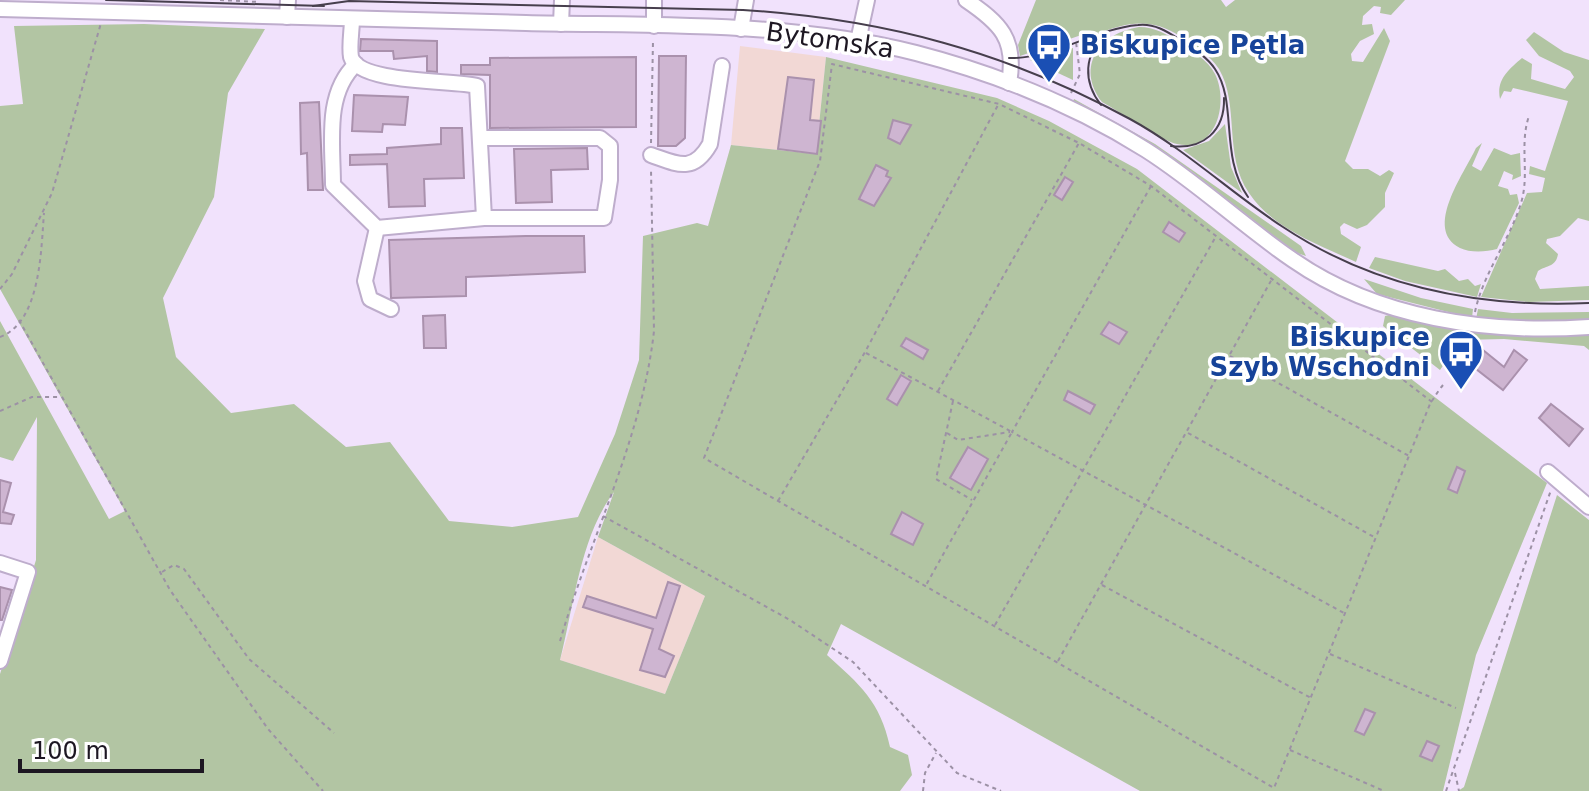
<svg xmlns="http://www.w3.org/2000/svg" width="1589" height="791" font-family="'DejaVu Sans',sans-serif">
  <rect width="100%" height="100%" fill="#f1e2fc"/>
  <g fill="#f2d8d5">
    <path d="M 740,46 L 826,57 L 816,154 L 731,145 Z"/>
    <path d="M 598,537 L 705,596 L 665,694 L 560,660 Z"/>
  </g>
  <g fill="#b2c5a3" fill-rule="evenodd">
    <path d="M 1036,0 L 1221,0 L 1226,7 L 1235,0 L 1405,0 L 1391,15 L 1380,13 L 1381,7 L 1374,6 L 1363,16 L 1362,25 L 1372,24 L 1374,34 L 1360,41 L 1351,54 L 1352,61 L 1363,62 L 1384,28 L 1390,41 L 1345,161 L 1353,169 L 1368,169 L 1380,176 L 1389,170 L 1394,173 L 1385,193 L 1385,207 L 1367,225 L 1357,229 L 1344,223 L 1340,227 L 1341,234 L 1361,247 L 1356,262 C 1319,245 1272,228 1249,193 C 1223,155 1240,105 1219,69 C 1210,55 1194,46 1181,37 C 1151,17 1127,22 1095,35 L 1093,31 L 1020,56 L 1018,45 Z"/>
    <path d="M 144,24 L 265,29 L 228,93 L 214,197 L 163,298 L 176,357 L 231,413 L 294,404 L 346,447 L 390,442 L 449,521 L 512,527 L 578,517 L 615,434 L 639,360 L 643,236 L 697,223 L 708,226 L 731,145 L 816,154 L 826,57 L 997,98 L 1049,121 L 1137,169 L 1547,483 L 1476,655 L 1443,791 L 1140,791 L 841,624 L 827,655 C 860,685 880,701 890,747 L 908,755 L 912,775 L 900,791 L 0,791 L 0,674 L 36,560 L 37,417 L 13,461 L 0,457 L 0,321 L 109,519 L 125,511 L 0,289 L 0,106 L 23,104 L 14,26 ZM 614,492 L 598,537 L 705,596 L 665,694 L 560,660 C 574,606 580,537 614,492 Z"/>
    <path d="M 1139,27 C 1155,27 1166,34 1179,42 C 1192,51 1208,60 1215,74 C 1229,102 1217,153 1177,144 C 1162,141 1119,111 1102,102 C 1075,66 1100,33 1139,27 Z"/>
    <path d="M 1534,32 L 1564,52 L 1589,60 L 1589,221 L 1578,218 L 1560,236 L 1547,239 L 1546,243 L 1558,254 C 1556,267 1547,265 1538,271 L 1535,279 L 1540,289 L 1589,286 L 1589,300 L 1529,302 L 1481,297 L 1527,193 L 1542,192 L 1545,178 L 1529,174 L 1530,166 L 1545,171 L 1568,101 L 1513,88 L 1511,92 L 1504,91 L 1500,99 C 1496,80 1508,70 1522,58 L 1532,64 L 1531,79 L 1565,89 L 1574,77 L 1570,71 L 1539,56 L 1526,40 Z"/>
    <path d="M 1073,48 L 1073,80 L 1030,60 Z"/>
    <path d="M 1074,99 L 1155,144 L 1301,246 L 1306,256 L 1294,252 L 1191,171 L 1073,102 Z"/>
    <path d="M 1225,124 L 1231,167 L 1242,193 L 1183,150 L 1209,141 Z"/>
    <path d="M 1482,143 L 1472,166 L 1481,171 L 1494,148 L 1511,155 L 1520,153 L 1521,176 L 1512,180 L 1513,175 L 1504,171 L 1498,186 L 1508,189 L 1510,195 L 1517,194 L 1519,203 L 1497,249 C 1486,252 1470,253 1460,248 C 1423,229 1464,174 1476,148 Z"/>
    <path d="M 1375,257 L 1438,271 L 1445,269 L 1459,281 L 1468,279 L 1475,286 L 1481,284 L 1477,297 L 1405,281 L 1369,268 Z"/>
    <path d="M 1364,279 L 1421,298 L 1473,309 L 1472,318 L 1377,294 Z"/>
    <path d="M 1478,309 L 1512,313 L 1589,312 L 1589,320 L 1521,324 L 1476,319 Z"/>
    <path d="M 1393,314 L 1474,332 L 1589,333 L 1589,350 L 1584,346 L 1504,339 L 1461,340 L 1440,370 L 1383,326 L 1385,316 Z"/>
    <path d="M 1557,495 L 1589,520 L 1589,791 L 1458,791 L 1464,787 Z"/>
  </g>
  <g fill="#ceb5d1" stroke="#aa91ad" stroke-width="2">
    <path d="M 361,39 L 437,41 L 437,72 L 427,71 L 427,56 L 394,59 L 393,51 L 360,51 Z"/>
    <path d="M 659,56 L 686,56 L 685,138 L 676,146 L 658,146 Z"/>
    <path d="M 636,57 L 636,127 L 490,128 L 490,75 L 461,74 L 461,65 L 490,65 L 490,58 Z"/>
    <path d="M 788,77 L 814,80 L 810,120 L 821,121 L 817,154 L 778,149 Z"/>
    <path d="M 354,95 L 408,97 L 405,125 L 383,124 L 382,132 L 352,131 Z"/>
    <path d="M 319,102 L 323,190 L 308,190 L 307,153 L 301,154 L 300,103 Z"/>
    <path d="M 893,120 L 911,125 L 900,144 L 888,138 Z"/>
    <path d="M 441,128 L 462,128 L 464,178 L 424,179 L 425,206 L 389,207 L 387,164 L 350,165 L 350,155 L 387,154 L 387,148 L 441,144 Z"/>
    <path d="M 587,148 L 588,169 L 551,170 L 552,202 L 516,203 L 514,149 Z"/>
    <path d="M 876,165 L 888,171 L 886,176 L 891,178 L 874,206 L 859,199 Z"/>
    <path d="M 1065,177 L 1073,182 L 1062,200 L 1054,195 Z"/>
    <path d="M 1169,222 L 1185,233 L 1179,242 L 1163,232 Z"/>
    <path d="M 526,236 L 584,236 L 585,272 L 466,277 L 466,296 L 391,298 L 389,240 Z"/>
    <path d="M 445,315 L 446,348 L 424,348 L 423,316 Z"/>
    <path d="M 1109,322 L 1127,332 L 1119,344 L 1101,334 Z"/>
    <path d="M 906,338 L 928,350 L 923,359 L 901,346 Z"/>
    <path d="M 1483,350 L 1504,367 L 1514,350 L 1527,360 L 1503,390 L 1471,365 Z"/>
    <path d="M 901,375 L 911,381 L 897,405 L 887,399 Z"/>
    <path d="M 1068,391 L 1095,405 L 1090,414 L 1064,400 Z"/>
    <path d="M 1551,404 L 1583,429 L 1569,446 L 1539,418 Z"/>
    <path d="M 968,447 L 988,459 L 971,490 L 950,478 Z"/>
    <path d="M 1457,467 L 1465,471 L 1457,493 L 1448,489 Z"/>
    <path d="M 0,480 L 11,483 L 3,512 L 14,515 L 11,524 L 0,523 Z"/>
    <path d="M 902,512 L 923,524 L 913,545 L 891,534 Z"/>
    <path d="M 668,582 L 680,586 L 659,649 L 674,656 L 665,677 L 640,670 L 653,629 L 583,607 L 587,596 L 656,618 Z"/>
    <path d="M 0,587 L 12,590 L 2,620 L 0,620 Z"/>
    <path d="M 1365,709 L 1375,713 L 1364,735 L 1355,731 Z"/>
    <path d="M 1427,741 L 1439,746 L 1432,761 L 1420,756 Z"/>
  </g>
  <g fill="none" stroke-linecap="round" stroke-linejoin="round">
    <g stroke="#beadcc" stroke-width="18">
      <g id="minor">
        <path d="M 966,0 C 1000,23 1017,39 1009,83"/>
        <path d="M 0,9 C 175,13 351,19 526,23 C 655,26 790,21 916,53 C 997,74 1076,106 1146,150 C 1198,183 1243,226 1293,260 C 1378,319 1488,334 1589,327"/>
        <path d="M 287,17 L 288,0"/>
        <path d="M 352,19 C 352,30 349,46 351,57 C 359,84 454,80 477,86 L 484,218"/>
        <path d="M 561,24 L 562,0"/>
        <path d="M 654,26 L 654,0"/>
        <path d="M 741,29 L 746,0"/>
        <path d="M 858,41 L 867,0"/>
        <path d="M 356,64 C 324,94 333,144 333,185 L 377,228 L 484,218 L 604,218 L 610,180 L 610,146 L 600,138 L 480,138"/>
        <path d="M 651,155 C 677,164 693,174 710,144 L 722,66"/>
        <path d="M 377,228 L 365,281 L 370,299 L 391,309"/>
        <path d="M 1548,472 L 1589,507"/>
        <path d="M 0,563 L 28,572 L 0,661"/>
      </g>
    </g>
    <g stroke="#9c91a5" stroke-width="2" stroke-dasharray="4 4" stroke-linecap="butt">
      <path d="M 220,0 L 259,2"/>
      <path d="M 1071,93 L 1080,74 L 1076,42"/>
      <path d="M 651,143 L 653,41"/>
      <path d="M 1151,186 L 1012,432 L 1344,613"/>
      <path d="M 0,289 L 12,274 L 52,193 L 101,23"/>
      <path d="M 1475,312 C 1483,273 1510,240 1521,203 C 1530,174 1519,145 1529,116"/>
      <path d="M 19,320 L 170,590 L 268,729 L 323,791"/>
      <path d="M 0,337 C 41,322 41,249 44,213"/>
      <path d="M 866,353 L 1012,432 L 926,585"/>
      <path d="M 1230,356 L 1409,456"/>
      <path d="M 938,391 L 1079,143"/>
      <path d="M 953,401 L 936,479 L 972,500"/>
      <path d="M 1432,402 L 1151,186 L 1079,143 L 999,104 L 832,64 L 820,161 L 704,458 L 1274,788 L 1430,404 C 1434,398 1438,391 1443,385"/>
      <path d="M 0,411 L 32,397 L 60,397"/>
      <path d="M 947,433 L 958,440 L 1010,432"/>
      <path d="M 1188,433 L 1374,537"/>
      <path d="M 778,501 L 865,352 L 998,105"/>
      <path d="M 603,516 L 790,620 L 853,662 L 957,773 L 1001,791"/>
      <path d="M 162,572 L 174,565 L 184,569 L 249,659 L 334,733"/>
      <path d="M 1102,585 L 1311,698"/>
      <path d="M 995,625 L 1215,238"/>
      <path d="M 560,641 C 590,538 642,439 654,331 L 651,169"/>
      <path d="M 1330,654 L 1456,708"/>
      <path d="M 1058,661 L 1272,279"/>
      <path d="M 1290,750 L 1384,791"/>
      <path d="M 1455,773 L 1459,791"/>
      <path d="M 923,791 L 925,773 L 936,753"/>
      <path d="M 1446,791 L 1551,490"/>
    </g>
    <use href="#minor" stroke="#fff" stroke-width="14"/>
    <g stroke="#473f4d" stroke-width="2">
      <path d="M 106,0 L 324,6"/>
      <path d="M 313,6 L 349,1 L 743,10 C 884,19 1007,52 1130,119 C 1185,149 1231,193 1283,227 C 1375,288 1481,308 1589,303"/>
      <path d="M 1009,58 C 1055,59 1093,29 1138,25 C 1155,23 1168,32 1182,41 C 1194,49 1207,57 1215,69 C 1238,103 1219,156 1248,197"/>
      <path d="M 1101,105 C 1083,82 1083,53 1107,35"/>
      <path d="M 1171,146 C 1203,150 1225,131 1224,98"/>
    </g>
  </g>
  <defs>
    <g id="bus-pin" transform="scale(2.3)"><path d="M0 17L-7.5 6A9.5 9.5 0 1 1 7.5 6Z" fill="#1a4fb4" stroke="#fff"/><path d="M-5-6H5V4H4V6H2V4H-2V6H-4V4H-5ZM-3.5-4V0h7V-4ZM-3.5 1.2v1.5H-2V1.2ZM2 1.2v1.5H3.5V1.2Z" fill="#fff"/></g>
  </defs>
  <g fill-rule="evenodd">
    <use href="#bus-pin" x="1049" y="45"/>
    <use href="#bus-pin" x="1461" y="352"/>
  </g>
  <g text-anchor="middle" stroke-width="7" stroke-linejoin="round" paint-order="stroke">
    <g font-size="26" fill="#1d1722" stroke="#fff">
      <text transform="translate(830 40) rotate(8)" y="9">Bytomska</text>
    </g>
    <g font-size="26" font-weight="bold" fill="#164399" stroke="#fff" text-anchor="start">
      <text x="1080" y="54">Biskupice Pętla</text>
      <text x="1430" y="346" text-anchor="end">Biskupice<tspan x="1430" dy="30">Szyb Wschodni</tspan></text>
    </g>
  </g>
  <path d="M20 759v12h182v-12" fill="none" stroke="#1d1722" stroke-width="4"/>
  <text x="32" y="759" font-size="24" fill="#1d1722" stroke="#ffffff" stroke-width="6" paint-order="stroke">100 m</text>
</svg>
